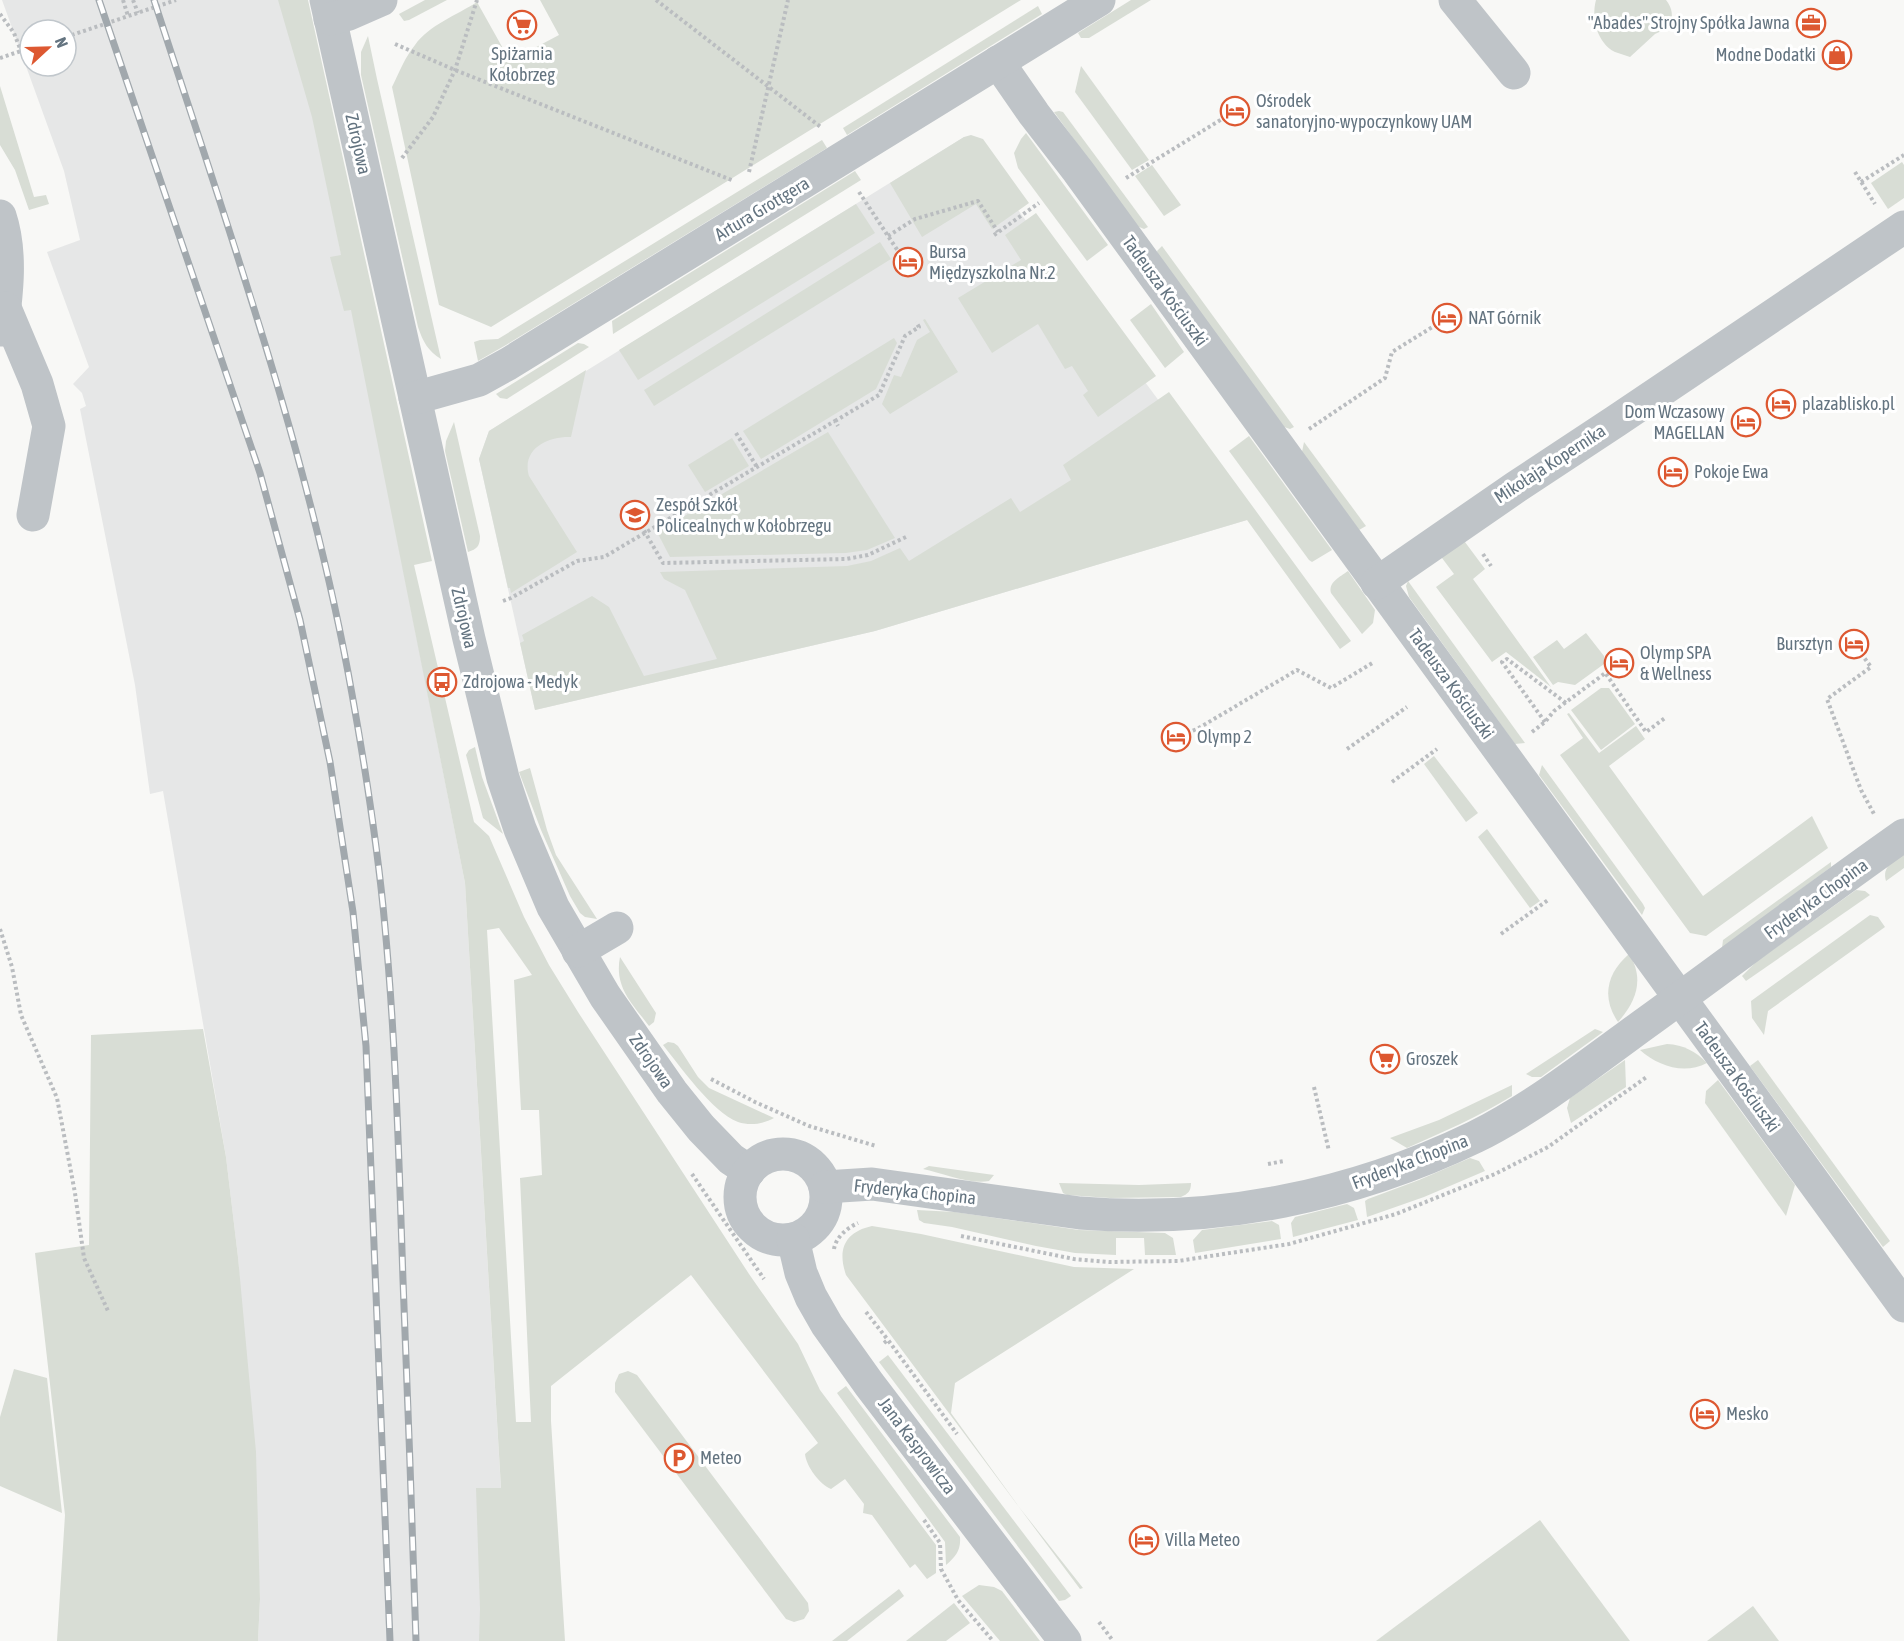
<svg xmlns="http://www.w3.org/2000/svg" width="1904" height="1641" font-family="'Asap Condensed',sans-serif">
  <rect width="100%" height="100%" fill="#f8f8f6"/>
  <g fill="#e6e7e7" fill-rule="evenodd">
    <path d="M 2,0 L 287,0 L 319,142 L 465,883 L 501,1489 L 506,1641 L 258,1641 L 260,1599 L 238,1257 L 226,1157 L 163,791 L 150,794 L 135,685 L 80,409 L 86,406 L 82,393 L 73,384 L 89,367 L 47,252 L 80,240 L 64,171 ZM 30,30 L 66,30 L 66,66 L 30,66 Z"/>
    <path d="M 964,137 L 1247,520 L 875,631 L 535,710 L 479,459 L 489,431 Z"/>
  </g>
  <g fill="#d8ddd5" fill-rule="evenodd">
    <path d="M 278,0 L 308,0 L 432,561 L 414,565 L 474,822 L 489,836 L 524,917 L 549,965 L 578,1012 L 749,1274 L 798,1344 L 820,1390 L 936,1545 L 936,1573 L 927,1579 L 915,1564 L 910,1568 L 872,1515 L 863,1513 L 864,1504 L 845,1479 L 831,1489 C 820,1485 806,1466 805,1454 L 818,1443 L 691,1275 L 551,1386 L 551,1421 L 565,1641 L 479,1641 L 480,1609 L 476,1488 L 501,1488 L 465,883 L 351,310 L 344,311 L 330,257 L 341,255 L 312,117 ZM 499,928 L 532,975 L 514,980 L 521,1110 L 539,1110 L 542,1175 L 520,1178 L 531,1422 L 516,1422 L 487,930 Z"/>
    <path d="M 425,0 L 447,0 L 409,20 L 404,21 L 399,14 Z"/>
    <path d="M 540,0 L 1021,0 L 491,327 L 439,305 L 392,87 C 399,73 405,57 415,45 C 429,25 457,15 477,2 L 510,61 L 559,35 Z"/>
    <path d="M 1131,0 L 1151,0 L 1089,38 L 1081,38 L 1078,33 Z"/>
    <path d="M 1596,0 L 1666,0 C 1673,9 1673,16 1670,27 L 1655,34 L 1630,57 C 1625,55 1620,54 1615,52 C 1597,43 1591,18 1596,0 Z"/>
    <path d="M 1038,6 L 1042,14 L 847,135 L 843,128 Z"/>
    <path d="M 368,36 L 377,79 L 441,359 C 428,351 423,342 418,327 L 361,75 L 361,52 Z"/>
    <path d="M 1081,66 L 1149,160 L 1132,170 L 1075,92 Z"/>
    <path d="M 0,86 L 34,197 L 46,195 L 49,204 L 29,210 L 15,170 L 0,145 Z"/>
    <path d="M 1059,111 L 1063,112 L 1148,227 L 1144,229 L 1137,226 L 1054,112 Z"/>
    <path d="M 1026,133 L 1108,245 L 1087,261 L 1018,168 L 1014,153 L 1021,139 Z"/>
    <path d="M 971,135 L 983,139 L 1029,203 L 992,229 L 976,204 L 922,237 L 890,183 L 964,137 Z"/>
    <path d="M 822,140 L 827,148 L 506,345 L 478,361 L 474,342 L 480,340 L 498,339 Z"/>
    <path d="M 1902,162 L 1904,165 L 1904,198 L 1888,209 L 1871,183 Z"/>
    <path d="M 1152,165 L 1181,205 L 1164,216 L 1135,176 Z"/>
    <path d="M 855,171 L 861,180 L 613,334 L 612,321 Z"/>
    <path d="M 856,204 L 875,233 L 638,380 L 619,350 Z"/>
    <path d="M 1036,213 L 1156,376 L 1098,417 L 1083,395 L 1088,391 L 1072,366 L 1065,369 L 1038,324 L 992,353 L 958,298 L 1021,260 L 1005,235 Z"/>
    <path d="M 880,242 L 891,259 L 654,406 L 644,390 Z"/>
    <path d="M 1162,246 L 1294,427 L 1290,429 L 1284,427 L 1158,255 L 1157,251 Z"/>
    <path d="M 1151,304 L 1184,352 L 1165,368 L 1130,320 Z"/>
    <path d="M 925,319 L 958,372 L 890,414 L 882,404 L 894,375 L 901,377 L 917,340 L 930,332 L 923,320 Z"/>
    <path d="M 894,338 L 897,343 L 876,389 L 761,459 L 743,431 Z"/>
    <path d="M 578,343 L 584,344 L 589,347 L 507,399 L 500,398 L 496,394 Z"/>
    <path d="M 586,370 L 571,437 C 549,436 521,448 529,476 L 577,552 L 511,593 L 510,588 L 508,588 L 479,459 L 489,431 Z"/>
    <path d="M 1169,392 L 1351,641 L 1340,649 L 1247,520 L 875,631 L 535,710 L 520,643 L 524,641 L 522,635 L 592,596 L 609,607 L 644,676 L 717,659 L 685,590 L 664,579 L 660,572 L 847,566 L 871,561 L 900,548 L 909,561 L 1011,498 L 1020,512 L 1071,480 L 1063,465 Z"/>
    <path d="M 454,422 L 480,536 C 480,546 477,549 468,552 L 445,451 L 446,441 Z"/>
    <path d="M 828,432 L 895,538 L 867,550 L 846,553 L 670,557 L 657,532 Z"/>
    <path d="M 1249,436 L 1332,550 L 1312,562 L 1309,560 L 1229,451 Z"/>
    <path d="M 732,438 L 749,466 L 705,492 L 688,465 Z"/>
    <path d="M 1304,442 L 1366,526 L 1359,530 L 1302,452 Z"/>
    <path d="M 1462,538 L 1485,569 L 1473,579 L 1551,687 L 1506,652 L 1492,662 L 1436,587 L 1454,574 L 1439,554 Z"/>
    <path d="M 1348,571 L 1375,610 L 1373,623 L 1362,634 L 1331,593 C 1328,582 1340,577 1348,571 Z"/>
    <path d="M 1408,581 L 1525,743 L 1515,744 L 1409,597 L 1406,586 Z"/>
    <path d="M 1586,633 L 1604,656 L 1604,664 L 1575,685 L 1558,682 L 1553,685 L 1533,657 L 1557,640 L 1564,649 Z"/>
    <path d="M 1601,688 L 1609,688 L 1635,724 L 1601,750 L 1571,710 Z"/>
    <path d="M 1569,713 L 1599,753 L 1636,726 L 1645,739 L 1609,766 L 1703,896 L 1812,816 L 1828,848 L 1706,936 L 1690,933 L 1560,755 L 1583,738 L 1567,714 Z"/>
    <path d="M 475,747 L 482,777 L 503,834 L 483,818 L 466,755 L 469,750 Z"/>
    <path d="M 1434,756 L 1478,813 L 1466,822 L 1424,764 Z"/>
    <path d="M 1542,765 L 1643,904 L 1645,908 L 1642,915 L 1539,775 Z"/>
    <path d="M 530,768 L 547,830 L 556,855 L 597,919 L 585,917 L 580,913 L 570,896 L 541,830 L 519,772 Z"/>
    <path d="M 1487,829 L 1540,901 L 1530,908 L 1478,837 Z"/>
    <path d="M 1904,854 L 1904,868 L 1886,881 C 1882,866 1893,862 1904,854 Z"/>
    <path d="M 1831,862 L 1831,867 L 1722,948 L 1723,940 Z"/>
    <path d="M 1856,890 L 1865,891 L 1870,895 L 1746,981 L 1742,976 L 1757,961 Z"/>
    <path d="M 1870,915 L 1878,917 L 1885,927 L 1768,1011 L 1764,1035 L 1752,1018 L 1751,1001 Z"/>
    <path d="M 1629,954 C 1645,979 1636,1002 1618,1022 C 1601,997 1607,973 1629,954 Z"/>
    <path d="M 620,957 L 656,1013 L 654,1022 L 649,1026 C 632,1003 614,987 620,957 Z"/>
    <path d="M 203,1029 L 226,1157 L 238,1257 L 256,1452 L 260,1599 L 258,1641 L 57,1641 L 65,1515 L 35,1253 L 89,1245 L 91,1035 Z"/>
    <path d="M 1595,1029 L 1603,1032 L 1541,1077 L 1532,1077 L 1526,1074 Z"/>
    <path d="M 668,1042 L 674,1043 L 678,1046 L 698,1077 L 709,1088 L 774,1118 C 763,1124 750,1126 738,1122 C 712,1112 680,1066 663,1045 Z"/>
    <path d="M 1667,1044 C 1684,1045 1695,1051 1707,1063 C 1684,1075 1658,1066 1640,1050 Z"/>
    <path d="M 1625,1060 L 1626,1087 L 1571,1123 L 1567,1108 L 1570,1098 Z"/>
    <path d="M 1758,1060 L 1890,1241 L 1883,1247 L 1752,1069 L 1750,1066 Z"/>
    <path d="M 1718,1080 L 1795,1185 L 1786,1216 L 1705,1103 L 1706,1091 Z"/>
    <path d="M 1512,1085 L 1512,1096 C 1478,1117 1443,1132 1407,1148 L 1390,1138 L 1439,1120 Z"/>
    <path d="M 1470,1158 L 1479,1161 L 1485,1171 L 1424,1197 L 1367,1217 L 1365,1201 L 1368,1199 L 1419,1180 Z"/>
    <path d="M 929,1166 L 994,1175 L 989,1181 C 971,1185 942,1173 923,1169 Z"/>
    <path d="M 1059,1183 L 1139,1185 L 1191,1183 C 1191,1191 1188,1194 1181,1197 L 1110,1198 L 1067,1195 L 1063,1193 Z"/>
    <path d="M 1347,1204 L 1354,1208 L 1358,1220 L 1293,1237 L 1291,1223 L 1295,1217 Z"/>
    <path d="M 917,1210 L 955,1212 L 1079,1230 L 1165,1233 L 1173,1238 L 1176,1255 L 1145,1255 L 1144,1238 L 1116,1238 L 1116,1255 L 1075,1253 L 1036,1246 L 952,1227 L 924,1223 L 919,1220 Z"/>
    <path d="M 1272,1221 L 1279,1225 L 1281,1239 L 1195,1253 L 1193,1240 L 1202,1230 Z"/>
    <path d="M 872,1226 L 921,1234 L 1074,1267 L 1134,1269 L 955,1383 L 951,1413 L 1019,1507 L 1083,1588 L 1080,1589 L 846,1275 C 837,1249 845,1232 872,1226 Z"/>
    <path d="M 888,1355 L 1071,1596 L 1065,1600 L 1059,1601 L 879,1362 Z"/>
    <path d="M 14,1369 L 47,1378 L 62,1513 L 0,1486 L 0,1417 Z"/>
    <path d="M 628,1371 L 637,1375 L 808,1603 L 809,1611 L 804,1619 L 794,1622 L 786,1619 L 615,1392 L 615,1383 L 619,1374 Z"/>
    <path d="M 846,1386 L 960,1537 C 961,1550 956,1556 946,1565 L 945,1542 L 837,1393 Z"/>
    <path d="M 1540,1520 L 1630,1641 L 1376,1641 L 1396,1626 Z"/>
    <path d="M 979,1585 L 994,1587 L 1002,1591 L 1040,1641 L 1000,1641 L 962,1596 Z"/>
    <path d="M 899,1589 L 904,1596 L 847,1641 L 832,1641 Z"/>
    <path d="M 954,1603 L 970,1623 L 946,1641 L 906,1641 Z"/>
    <path d="M 1753,1606 L 1779,1641 L 1707,1641 Z"/>
  </g>
  <g fill="none" stroke-linecap="round" stroke-linejoin="round">
    <g stroke="#babdc0" stroke-width="4" stroke-dasharray="3 3" stroke-linecap="butt">
      <path d="M 123,0 L 128,16"/>
      <path d="M 133,0 L 138,13"/>
      <path d="M 656,0 L 822,128"/>
      <path d="M 0,14 L 14,33 L 21,51 L 30,49"/>
      <path d="M 66,37 L 176,0"/>
      <path d="M 395,44 L 455,70 L 734,181"/>
      <path d="M 0,58 L 21,51"/>
      <path d="M 402,158 L 433,117 L 455,70 L 477,0"/>
      <path d="M 749,172 L 788,0"/>
      <path d="M 1855,172 L 1875,204"/>
      <path d="M 1126,178 L 1235,111"/>
      <path d="M 1861,182 L 1904,155"/>
      <path d="M 859,192 L 902,257"/>
      <path d="M 994,235 L 1039,203"/>
      <path d="M 888,236 L 915,219 L 978,201 L 998,232"/>
      <path d="M 835,421 L 879,395 L 905,336 L 919,327 L 916,322"/>
      <path d="M 1309,429 L 1385,378 L 1392,352 L 1447,318"/>
      <path d="M 736,433 L 757,467"/>
      <path d="M 635,515 L 663,563 L 846,559 L 868,555 L 908,536"/>
      <path d="M 1483,554 L 1491,566"/>
      <path d="M 503,601 L 511,598 L 577,561 L 604,557 L 835,421 L 838,426"/>
      <path d="M 1854,644 L 1871,667 L 1827,699 L 1861,790 L 1874,814"/>
      <path d="M 1606,674 L 1646,732 L 1665,718"/>
      <path d="M 1545,722 L 1502,662 L 1507,659 L 1566,703"/>
      <path d="M 1532,732 L 1545,722 L 1554,711 L 1619,663"/>
      <path d="M 1176,737 L 1197,729 L 1297,670 L 1331,688 L 1374,662"/>
      <path d="M 1347,749 L 1407,707"/>
      <path d="M 1392,782 L 1437,749"/>
      <path d="M 0,929 L 12,967 L 21,1015 L 57,1098 L 75,1193 L 84,1258 L 108,1311"/>
      <path d="M 1501,934 L 1548,900"/>
      <path d="M 711,1079 L 755,1102 L 809,1126 L 876,1146"/>
      <path d="M 1314,1087 L 1329,1151"/>
      <path d="M 1268,1164 L 1284,1161"/>
      <path d="M 692,1174 L 764,1279"/>
      <path d="M 961,1236 L 1074,1259 L 1109,1262 L 1178,1261 L 1289,1244 L 1396,1214 L 1495,1174 L 1548,1147 L 1648,1076"/>
      <path d="M 834,1249 C 836,1237 847,1228 858,1223"/>
      <path d="M 866,1312 L 888,1340"/>
      <path d="M 884,1343 L 888,1340 L 957,1434"/>
      <path d="M 924,1520 L 940,1543 L 941,1569 L 958,1600 L 993,1641"/>
      <path d="M 1099,1622 L 1113,1641"/>
    </g>
    <g stroke="#bfc4c8" stroke-width="33">
      <path d="M 326,0 L 469,639 L 503,778 L 520,829 L 553,907 L 605,996 L 672,1092 L 701,1128 L 731,1159 L 749,1171"/>
      <path d="M 1455,0 L 1514,73"/>
      <path d="M 330,19 L 349,14 L 381,0"/>
      <path d="M 998,62 L 1034,114 L 1078,171 L 1904,1306"/>
      <path d="M 0,216 C 12,252 7,293 2,330"/>
      <path d="M 5,308 L 37,384 L 49,426 L 33,515"/>
      <path d="M 415,398 L 479,380 L 508,364 L 1099,0"/>
      <path d="M 1377,583 L 1516,487 L 1616,421 L 1904,227"/>
      <path d="M 578,951 L 617,928"/>
      <circle cx="783" cy="1197" r="43"/>
      <path d="M 825,1187 L 872,1184 L 1080,1213 C 1216,1224 1353,1196 1475,1137 C 1532,1109 1591,1063 1643,1025 C 1730,962 1816,897 1904,835"/>
      <path d="M 793,1239 L 801,1273 L 811,1297 L 827,1325 L 869,1384 L 1065,1641"/>
    </g>
    <g stroke="#a1a8ad" stroke-width="7">
      <g id="rail">
        <path d="M 99,0 L 260,473 L 300,620 L 330,762 L 353,912 L 366,1046 L 390,1641"/>
        <path d="M 154,0 C 228,229 310,457 352,694 C 366,772 378,849 385,927 C 396,1045 399,1162 403,1280 C 408,1400 412,1521 416,1641"/>
      </g>
    </g>
    <use href="#rail" stroke="#fff" stroke-width="4.5" stroke-dasharray="14" stroke-linecap="butt"/>
  </g>
  <defs>
    <g id="office-ring" transform="scale(1.5)"><circle r="9.5" fill="#fff" stroke="#dd5831" stroke-width="1.5"/><path d="M-6-3h4V-5.5h4V-3h4V5H-6ZM-1-4.5V-3h2v-1.5ZM-6 0V1H6V0Z" fill="#dd5831"/></g>
    <g id="supermarket-ring" transform="scale(1.5)"><circle r="9.5" fill="#fff" stroke="#dd5831" stroke-width="1.5"/><path d="M-6-5.5h2.5l.6 2H6L4.5 2H-2.5L-4.4-4H-6ZM-1.5 3.2a1.3 1.3 0 1 0 .1 0ZM3 3.2a1.3 1.3 0 1 0 .1 0Z" fill="#dd5831"/></g>
    <g id="shop-ring" transform="scale(1.5)"><circle r="9.5" fill="#fff" stroke="#dd5831" stroke-width="1.5"/><path d="M-5-2.5h2.3a2.7 3.5 0 0 1 5.4 0H5L5.5 6h-11ZM-1.5-2.5h3a1.5 2.3 0 0 0-3 0Z" fill="#dd5831"/></g>
    <g id="hotel-ring" transform="scale(1.5)"><circle r="9.5" fill="#fff" stroke="#dd5831" stroke-width="1.5"/><path d="M-6-4.5h1.5V1H6V5H4.5V3h-9V5H-6ZM-4 0a1.8 1.8 0 1 1 3.6 0ZM.5 0V-2.5h3Q6-2.5 6 0Z" fill="#dd5831"/></g>
    <g id="university-ring" transform="scale(1.5)"><circle r="9.5" fill="#fff" stroke="#dd5831" stroke-width="1.5"/><path d="M0-5L7-2L0 1L-7-2ZM-4 1L0 2.5L4 1V4Q0 6-4 4Z" fill="#dd5831"/></g>
    <g id="bus-ring" transform="scale(1.5)"><circle r="9.5" fill="#fff" stroke="#dd5831" stroke-width="1.5"/><path d="M-5-6H5V4H4V6H2V4H-2V6H-4V4H-5ZM-3.5-4V0h7V-4ZM-3.5 1.2v1.5H-2V1.2ZM2 1.2v1.5H3.5V1.2Z" fill="#dd5831"/></g>
    <g id="parking-ring" transform="scale(1.5)"><circle r="9.5" fill="#fff" stroke="#dd5831" stroke-width="1.5"/><path d="M-3.5-5.5H1a3.5 3.5 0 0 1 0 7H-1V5.5H-3.5ZM-1-3.4V-.6H.8a1.4 1.4 0 0 0 0-2.8Z" fill="#dd5831"/></g>
  </defs>
  <g fill-rule="evenodd">
    <use href="#office-ring" x="1811" y="23"/>
    <use href="#supermarket-ring" x="522" y="25"/>
    <use href="#shop-ring" x="1837" y="55"/>
    <use href="#hotel-ring" x="1235" y="111"/>
    <use href="#hotel-ring" x="908" y="262"/>
    <use href="#hotel-ring" x="1447" y="318"/>
    <use href="#hotel-ring" x="1781" y="404"/>
    <use href="#hotel-ring" x="1746" y="422"/>
    <use href="#hotel-ring" x="1673" y="472"/>
    <use href="#university-ring" x="635" y="515"/>
    <use href="#hotel-ring" x="1854" y="644"/>
    <use href="#hotel-ring" x="1619" y="663"/>
    <use href="#bus-ring" x="442" y="682"/>
    <use href="#hotel-ring" x="1176" y="737"/>
    <use href="#supermarket-ring" x="1385" y="1059"/>
    <use href="#hotel-ring" x="1705" y="1414"/>
    <use href="#parking-ring" x="679" y="1458"/>
    <use href="#hotel-ring" x="1144" y="1540"/>
  </g>
  <g text-anchor="middle" stroke-width="6" stroke-linejoin="round" paint-order="stroke">
    <g font-size="18" fill="#647480" stroke="#fff" text-anchor="start">
      <text x="1790" y="29" text-anchor="end">"Abades" Strojny Spółka Jawna</text>
      <text x="522" y="60" text-anchor="middle">Spiżarnia<tspan x="522" dy="21">Kołobrzeg</tspan></text>
      <text x="1816" y="61" text-anchor="end">Modne Dodatki</text>
      <text x="1256" y="107">Ośrodek<tspan x="1256" dy="21">sanatoryjno-wypoczynkowy UAM</tspan></text>
      <text x="929" y="258">Bursa<tspan x="929" dy="21">Międzyszkolna Nr.2</tspan></text>
      <text x="1468" y="324">NAT Górnik</text>
      <text x="1802" y="410">plazablisko.pl</text>
      <text x="1725" y="418" text-anchor="end">Dom Wczasowy<tspan x="1725" dy="21">MAGELLAN</tspan></text>
      <text x="1694" y="478">Pokoje Ewa</text>
      <text x="656" y="511">Zespół Szkół<tspan x="656" dy="21">Policealnych w Kołobrzegu</tspan></text>
      <text x="1833" y="650" text-anchor="end">Bursztyn</text>
      <text x="1640" y="659">Olymp SPA<tspan x="1640" dy="21">&amp; Wellness</tspan></text>
      <text x="463" y="688">Zdrojowa - Medyk</text>
      <text x="1197" y="743">Olymp 2</text>
      <text x="1406" y="1065">Groszek</text>
      <text x="1726" y="1420">Mesko</text>
      <text x="700" y="1464">Meteo</text>
      <text x="1165" y="1546">Villa Meteo</text>
    </g>
    <g font-size="18" fill="#647480" stroke="#fff">
      <text transform="translate(358 144) rotate(77)" y="6">Zdrojowa</text>
      <text transform="translate(762 209) rotate(-31)" y="6">Artura Grottgera</text>
      <text transform="translate(1165 291) rotate(54)" y="6">Tadeusza Kościuszki</text>
      <text transform="translate(1550 464) rotate(-33)" y="6">Mikołaja Kopernika</text>
      <text transform="translate(464 618) rotate(77)" y="6">Zdrojowa</text>
      <text transform="translate(1451 684) rotate(54)" y="6">Tadeusza Kościuszki</text>
      <text transform="translate(1816 899) rotate(-36)" y="6">Fryderyka Chopina</text>
      <text transform="translate(651 1061) rotate(55)" y="6">Zdrojowa</text>
      <text transform="translate(1737 1077) rotate(54)" y="6">Tadeusza Kościuszki</text>
      <text transform="translate(1410 1162) rotate(-21)" y="6">Fryderyka Chopina</text>
      <text transform="translate(915 1192) rotate(6)" y="6">Fryderyka Chopina</text>
      <text transform="translate(917 1446) rotate(53)" y="6">Jana Kasprowicza</text>
    </g>
  </g>
  <g transform="translate(48 48) rotate(68)"><circle r="28" fill="#ffffff" stroke="#c1c7cc" stroke-width="1.5"/>
  <path d="M0-4.5L10 22L0 15L-10 22Z" fill="#dd5831"/>
  <text y="-9" font-size="16" font-weight="bold" text-anchor="middle" fill="#647480">N</text>
  </g>
</svg>
